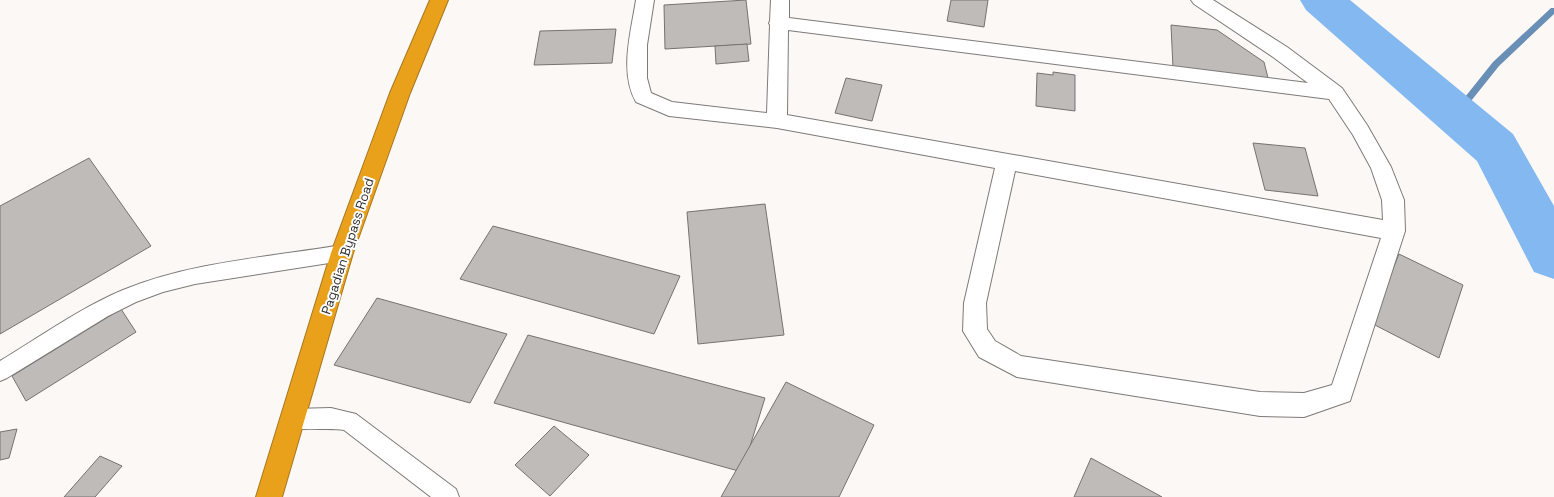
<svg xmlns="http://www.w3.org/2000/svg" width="1554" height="497" font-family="'Space Grotesk',sans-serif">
  <rect width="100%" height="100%" fill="#fbf8f6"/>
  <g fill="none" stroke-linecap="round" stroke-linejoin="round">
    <path fill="#6a8fb6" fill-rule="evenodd" d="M 1551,8 L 1554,8 L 1554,14 L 1499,66 L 1459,116 L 1453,116 L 1452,114 L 1453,112 L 1493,62 Z"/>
    <path fill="#83b8f1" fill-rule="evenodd" d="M 1300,0 L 1350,0 L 1513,134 L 1554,206 L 1554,279 L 1534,272 L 1477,161 L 1306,10 Z"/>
  </g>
  <g fill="#bebbb9" stroke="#757370">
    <path d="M 746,0 L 751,44 L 665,49 L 664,5 Z"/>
    <path d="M 951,0 L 988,0 L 984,27 L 947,21 Z"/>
    <path d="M 1171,25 L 1217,30 L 1264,62 L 1268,78 L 1173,68 Z"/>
    <path d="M 616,29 L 612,63 L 534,65 L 540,31 Z"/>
    <path d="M 747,44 L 749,61 L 716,64 L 715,46 Z"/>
    <path d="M 1053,72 L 1075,75 L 1075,111 L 1036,106 L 1037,73 L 1053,75 Z"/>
    <path d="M 846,78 L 882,85 L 872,121 L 835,113 Z"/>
    <path d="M 1253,143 L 1305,148 L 1318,196 L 1265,190 Z"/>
    <path d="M 89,158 L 151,246 L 0,334 L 0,206 Z"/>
    <path d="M 765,204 L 784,335 L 698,344 L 687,212 Z"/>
    <path d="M 493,226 L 680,276 L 654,334 L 460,279 Z"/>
    <path d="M 1399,254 L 1463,285 L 1439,358 L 1371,323 Z"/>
    <path d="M 377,298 L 507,334 L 470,403 L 334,365 Z"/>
    <path d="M 121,309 L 136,332 L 26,401 L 12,376 Z"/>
    <path d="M 528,335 L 765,398 L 742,472 L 494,403 Z"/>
    <path d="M 786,382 L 874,425 L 839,497 L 721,497 Z"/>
    <path d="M 554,426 L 589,455 L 550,496 L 515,465 Z"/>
    <path d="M 17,429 L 9,458 L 0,460 L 0,432 Z"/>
    <path d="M 100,456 L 122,466 L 95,497 L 64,497 Z"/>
    <path d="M 1091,458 L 1162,497 L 1074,497 Z"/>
  </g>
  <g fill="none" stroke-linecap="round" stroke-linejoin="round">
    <g stroke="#7d7a78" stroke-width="2">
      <g id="lane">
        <path d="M 342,245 L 348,248 L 351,253 L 348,258 L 342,261 L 195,284 L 163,292 L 136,302 L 108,316 L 7,378 L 0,381 L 0,361 C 38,338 82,307 123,290 C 191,262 270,257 342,245 Z"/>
        <path d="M 331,408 L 356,414 L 456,489 L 459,497 L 431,497 L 344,430 C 326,427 302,432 285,426 L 282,419 L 285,412 L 292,409 Z"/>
      </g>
    </g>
    <g stroke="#7d7a78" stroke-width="2">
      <path id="street" d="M 636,0 L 654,0 L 647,45 L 647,78 L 651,93 L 672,102 L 767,113 L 770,25 L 769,23 L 770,21 L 771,0 L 789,0 L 789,18 L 1308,83 L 1273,57 L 1194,4 L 1191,0 L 1213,0 L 1287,47 L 1342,88 L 1367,125 L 1391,167 L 1404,200 L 1405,231 L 1350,401 L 1304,417 L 1260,416 L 1017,377 L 979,357 L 963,331 L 964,303 L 995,168 L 777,128 L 669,116 L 636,102 C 619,72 631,32 636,0 ZM 788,30 L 1329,99 L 1353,135 L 1371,168 L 1382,200 L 1383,220 L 787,115 ZM 1015,171 L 1381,238 L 1332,385 L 1304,393 L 1260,392 L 1021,356 L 995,341 L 987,329 L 986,303 Z"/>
    </g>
    <g stroke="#a87821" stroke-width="2">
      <path id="highway" d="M 430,0 L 448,0 L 410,93 L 353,253 L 282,497 L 256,497 L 331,253 L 390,93 Z"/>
    </g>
    <use href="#lane" fill="#fff" fill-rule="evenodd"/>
    <use href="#street" fill="#fff" fill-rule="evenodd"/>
    <use href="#highway" fill="#e9a01b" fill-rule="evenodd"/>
  </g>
  <g text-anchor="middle" stroke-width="4" stroke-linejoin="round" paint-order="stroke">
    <g font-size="13" fill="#302e2d" stroke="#fff">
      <text transform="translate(347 246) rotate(-72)" y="5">Pagadian Bypass Road</text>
    </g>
  </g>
</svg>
